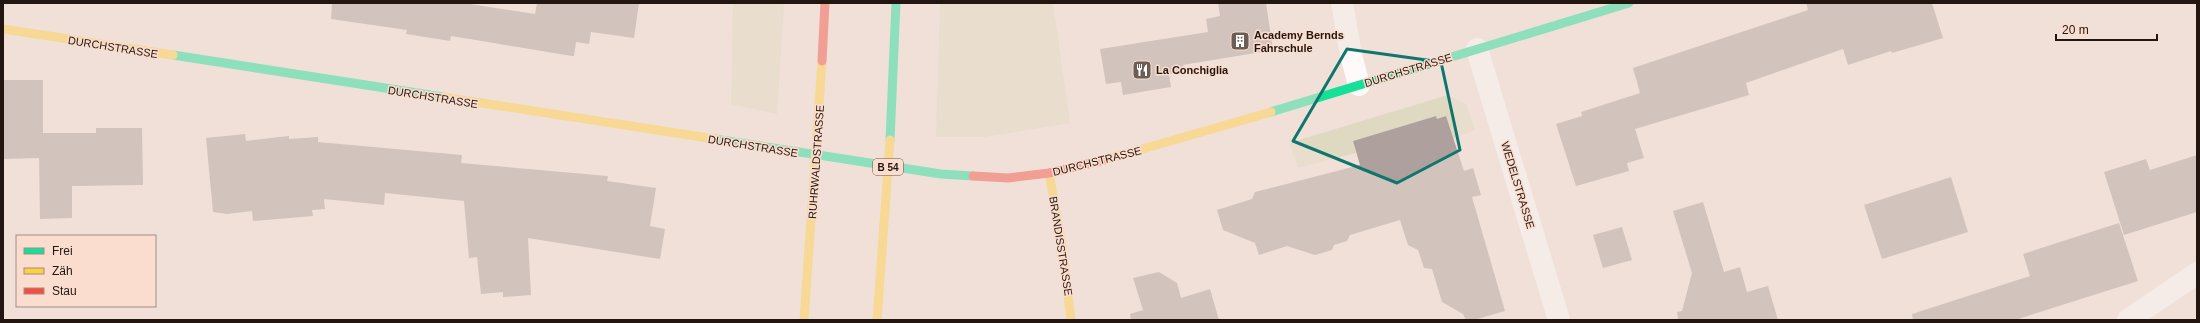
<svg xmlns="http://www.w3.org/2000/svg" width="2200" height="323" font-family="Helvetica,sans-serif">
  <rect width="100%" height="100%" fill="#f0e0d8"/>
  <g fill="#e0d9c2">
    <path d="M 733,3 L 784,3 L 777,114 L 731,104 Z"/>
    <path d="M 940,3 L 1053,3 L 1070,123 L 984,137 L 936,137 Z"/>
    <path d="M 1448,95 L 1466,104 L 1475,130 L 1444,142 L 1436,116 L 1353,141 L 1356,153 L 1298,168 L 1289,143 Z"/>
  </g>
  <g fill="#aea09c">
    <path d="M 332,3 L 464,3 L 535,14 L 537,3 L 639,3 L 634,38 L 591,32 L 589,44 L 576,42 L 574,56 L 572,56 L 451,36 L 450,41 L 406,34 L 407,30 L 331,19 Z"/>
    <path d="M 1218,3 L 1266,3 L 1273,50 L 1183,65 L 1184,72 L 1169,74 L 1171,87 L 1123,95 L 1121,82 L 1106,84 L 1100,49 L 1208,32 L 1206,19 L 1220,16 Z"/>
    <path d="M 1806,3 L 1932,3 L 1943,38 L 1892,53 L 1891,51 L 1848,65 L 1843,49 L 1746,83 L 1749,95 L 1635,129 L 1644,158 L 1627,163 L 1629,171 L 1576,186 L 1556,124 L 1582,116 L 1581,112 L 1640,93 L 1633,68 L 1808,10 Z"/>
    <path d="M 3,80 L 43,80 L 43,133 L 96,133 L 96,128 L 142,128 L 143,185 L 72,186 L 72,218 L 40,219 L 39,158 L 3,159 Z"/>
    <path d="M 1436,116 L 1437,119 L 1446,116 L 1464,171 L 1473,168 L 1481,195 L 1472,197 L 1505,311 L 1474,320 L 1466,320 L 1463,314 L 1442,302 L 1432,269 L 1424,268 L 1418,250 L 1408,245 L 1400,220 L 1350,235 L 1347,241 L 1334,245 L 1332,250 L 1315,255 L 1287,246 L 1259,255 L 1255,243 L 1223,230 L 1217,210 L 1252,199 L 1255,192 L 1360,165 L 1353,141 Z"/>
    <path d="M 245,134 L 246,141 L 289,136 L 289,139 L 318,137 L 318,142 L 462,155 L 461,163 L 608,176 L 607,181 L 656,188 L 650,226 L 665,229 L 660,259 L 528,238 L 531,295 L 503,297 L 503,292 L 481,294 L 477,257 L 469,258 L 464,201 L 385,193 L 384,205 L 324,199 L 325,209 L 312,210 L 313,216 L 253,221 L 252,211 L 227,214 L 213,212 L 206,138 Z"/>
    <path d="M 2197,155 L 2197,212 L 2124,235 L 2104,172 L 2146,159 L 2150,170 Z"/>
    <path d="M 1951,177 L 1968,232 L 1882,259 L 1864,205 Z"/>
    <path d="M 1703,202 L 1724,272 L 1740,267 L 1747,292 L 1768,286 L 1778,320 L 1678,320 L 1677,312 L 1682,311 L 1692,273 L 1673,211 Z"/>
    <path d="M 2119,223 L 2138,281 L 2015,320 L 1913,320 L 1912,314 L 2030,276 L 2023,254 Z"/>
    <path d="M 1622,227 L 1632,260 L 1603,268 L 1593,235 Z"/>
    <path d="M 1159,272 L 1177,283 L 1181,298 L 1210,289 L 1219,320 L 1131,320 L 1130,314 L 1143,310 L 1133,278 Z"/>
  </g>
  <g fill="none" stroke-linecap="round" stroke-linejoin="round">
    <g stroke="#fdfaf9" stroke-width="22">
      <path d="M 1342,3 L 1351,55 L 1359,85"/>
      <path d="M 1477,49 L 1559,320"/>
      <path d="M 2128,320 L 2197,273"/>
    </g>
    <g stroke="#16e098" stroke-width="9">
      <path d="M 173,55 L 443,97"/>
      <path d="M 1271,112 L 1629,3"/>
      <path d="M 715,139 L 941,174 L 973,176"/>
      <path d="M 890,140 L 896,3"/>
    </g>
    <g stroke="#ffcf43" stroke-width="9">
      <path d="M 3,29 L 173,55"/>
      <path d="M 443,97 L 715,139"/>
      <path d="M 1104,160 L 1271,112"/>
      <path d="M 1049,173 L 1062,246 L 1071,320"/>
      <path d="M 804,320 L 822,61"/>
      <path d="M 877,320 L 890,140"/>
    </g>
    <g stroke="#f24e42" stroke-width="9">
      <path d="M 822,61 L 825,3"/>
      <path d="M 973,176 L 1008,178 L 1049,173 L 1104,160"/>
    </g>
  </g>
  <path d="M0 0H2200V323H0ZM 1347,49 L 1441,62 L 1460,150 L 1397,183 L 1293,141 Z" fill="#f0e0d8" fill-opacity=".55" fill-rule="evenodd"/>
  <path fill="none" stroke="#0f766e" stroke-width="3" stroke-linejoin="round" d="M 1347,49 L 1441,62 L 1460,150 L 1397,183 L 1293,141 Z"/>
  <defs>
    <g id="building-square" transform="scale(1)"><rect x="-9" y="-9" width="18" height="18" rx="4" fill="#6b5d56" stroke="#faddce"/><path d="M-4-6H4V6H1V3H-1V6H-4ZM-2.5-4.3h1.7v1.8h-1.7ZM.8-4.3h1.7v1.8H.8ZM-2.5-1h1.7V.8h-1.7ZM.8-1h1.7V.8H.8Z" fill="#fff"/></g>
    <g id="restaurant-square" transform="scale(1)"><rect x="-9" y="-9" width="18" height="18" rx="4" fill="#6b5d56" stroke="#faddce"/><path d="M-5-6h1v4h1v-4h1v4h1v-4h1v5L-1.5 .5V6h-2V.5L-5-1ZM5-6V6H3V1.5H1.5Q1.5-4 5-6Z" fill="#fff"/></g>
  </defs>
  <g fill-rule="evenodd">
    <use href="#building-square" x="1240" y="41"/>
    <use href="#restaurant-square" x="1142" y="70"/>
  </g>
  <g text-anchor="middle" stroke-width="3" stroke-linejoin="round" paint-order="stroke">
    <rect fill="#faddce" stroke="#645249" stroke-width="1" x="873" y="159" width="30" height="16" rx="3"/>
    <g font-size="10" font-weight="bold" fill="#231610">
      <text x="888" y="171">B 54</text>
    </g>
    <g font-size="11" font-weight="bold" fill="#231610" stroke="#faddce" text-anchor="start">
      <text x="1254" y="39">Academy Bernds<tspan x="1254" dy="13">Fahrschule</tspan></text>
      <text x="1156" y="74">La Conchiglia</text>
    </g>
    <g font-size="11" fill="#231610" stroke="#faddce">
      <text transform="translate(113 47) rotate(9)" y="4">DURCHSTRASSE</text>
      <text transform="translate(1408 70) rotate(-17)" y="4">DURCHSTRASSE</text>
      <text transform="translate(433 97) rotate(9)" y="4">DURCHSTRASSE</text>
      <text transform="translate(753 146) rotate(9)" y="4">DURCHSTRASSE</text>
      <text transform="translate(1097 161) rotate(-14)" y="4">DURCHSTRASSE</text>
      <text transform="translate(816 162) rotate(-86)" y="4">RUHRWALDSTRASSE</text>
      <text transform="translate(1518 185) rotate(73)" y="4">WEDELSTRASSE</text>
      <text transform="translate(1061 246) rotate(81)" y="4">BRANDISSTRASSE</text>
    </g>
  </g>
  <rect width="2200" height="323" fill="none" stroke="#231610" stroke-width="8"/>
  <rect x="16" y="235" width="140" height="72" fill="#faddce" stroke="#a48d82"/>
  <rect x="24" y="248" width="20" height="6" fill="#16e098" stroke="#a48d82"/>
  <text x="52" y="255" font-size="12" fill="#231610">Frei</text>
  <rect x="24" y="268" width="20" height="6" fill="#ffcf43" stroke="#a48d82"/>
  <text x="52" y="275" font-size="12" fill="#231610">Zäh</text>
  <rect x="24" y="288" width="20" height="6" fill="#f24e42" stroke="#a48d82"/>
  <text x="52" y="295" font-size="12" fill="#231610">Stau</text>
  <path d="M2056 34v6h101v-6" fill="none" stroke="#231610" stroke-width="2"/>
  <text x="2062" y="34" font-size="12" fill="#231610" stroke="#faddce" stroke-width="3" paint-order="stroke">20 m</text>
</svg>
